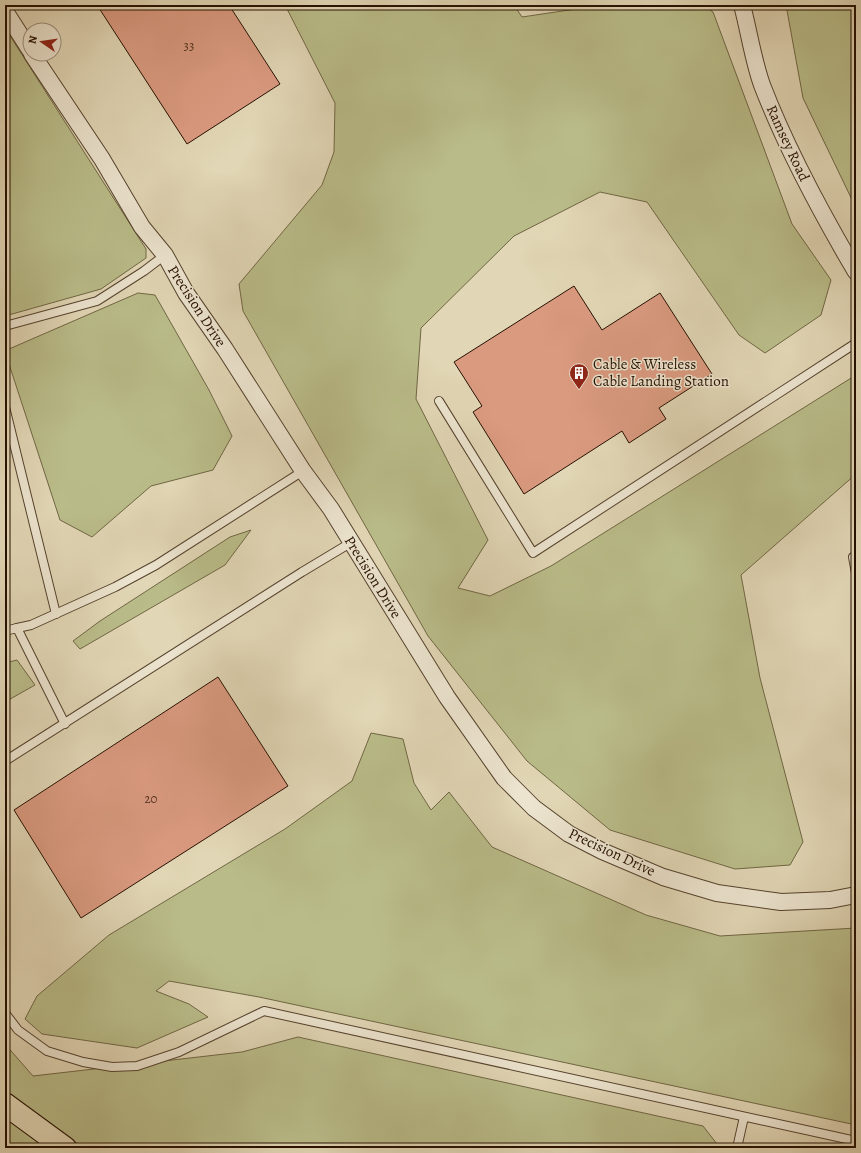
<svg xmlns="http://www.w3.org/2000/svg" width="861" height="1153" font-family="Alegreya,serif">
  <rect width="100%" height="100%" fill="#e1d6b5"/>
  <filter id="stains"><feTurbulence type="fractalNoise" baseFrequency=".005" numOctaves="4"/><feColorMatrix values="0 0 0 0 .2 0 0 0 0 .09 0 0 0 0 .02 0 0 0 .5 -.17"/></filter>
  <radialGradient id="worn" r=".72"><stop offset=".6" stop-color="#630" stop-opacity="0"/><stop offset="1" stop-color="#630" stop-opacity=".3"/></radialGradient>
  <g fill="#b9bc89" stroke="#706644">
    <path d="M 285,5 L 514,5 L 522,17 L 603,5 L 703,5 L 713,12 L 792,224 L 831,280 L 821,315 L 765,353 L 739,335 L 647,202 L 600,192 L 514,236 L 421,328 L 416,399 L 488,540 L 458,588 L 490,596 L 551,566 L 856,375 L 856,474 L 741,575 L 760,678 L 803,842 L 790,865 L 735,869 L 610,830 L 527,761 L 428,636 L 243,311 L 239,284 L 322,185 L 334,152 L 335,103 Z"/>
    <path d="M 786,5 L 856,5 L 856,208 L 803,98 Z"/>
    <path d="M 5,28 L 146,249 L 146,258 L 101,289 L 5,316 Z"/>
    <path d="M 138,293 L 155,295 L 209,390 L 232,436 L 213,470 L 151,486 L 92,537 L 60,520 L 9,364 L 9,349 Z"/>
    <path d="M 251,530 L 225,565 L 80,649 L 73,641 L 100,621 L 230,537 Z"/>
    <path d="M 17,660 L 35,685 L 5,702 L 5,663 Z"/>
    <path d="M 371,733 L 403,739 L 414,783 L 431,810 L 449,792 L 492,847 L 646,915 L 720,936 L 856,928 L 856,1125 L 259,997 L 169,981 L 156,991 L 189,1004 L 208,1017 L 137,1048 L 42,1034 L 25,1019 L 37,996 L 109,935 L 285,829 L 352,781 Z"/>
    <path d="M 298,1037 L 703,1126 L 717,1144 L 716,1148 L 84,1148 L 5,1091 L 5,1044 L 33,1076 L 242,1052 Z"/>
    <path d="M 5,1113 L 53,1148 L 5,1148 Z"/>
  </g>
  <g fill="#da9a80" stroke="#261000">
    <path d="M 97,5 L 229,5 L 280,84 L 187,144 Z"/>
    <path d="M 574,286 L 602,330 L 660,293 L 712,374 L 659,408 L 666,419 L 629,443 L 622,431 L 524,494 L 473,412 L 482,406 L 454,362 Z"/>
    <path d="M 218,677 L 288,786 L 81,918 L 14,810 Z"/>
  </g>
  <g fill="none" stroke-linecap="round" stroke-linejoin="round">
    <g stroke="#55422d" stroke-width="10">
      <g id="service">
        <path d="M 5,326 L 97,301 L 144,271 L 165,255"/>
        <path d="M 439,401 L 533,553 L 856,343"/>
        <path d="M 5,407 L 56,614"/>
        <path d="M 856,556 L 853,557 L 856,573"/>
        <path d="M 17,628 L 31,625 L 115,587 L 156,565 L 303,471"/>
        <path d="M 5,631 L 17,628 L 65,724"/>
        <path d="M 5,761 L 302,572 L 352,542"/>
        <path d="M 5,1013 L 18,1030 L 47,1051 L 83,1062 L 112,1067 L 137,1066 L 179,1052 L 264,1011 L 856,1141"/>
        <path d="M 737,1148 L 744,1117"/>
      </g>
    </g>
    <g stroke="#55422d" stroke-width="18">
      <g id="minor">
        <path d="M 742,5 C 749,31 753,60 762,85 C 787,150 820,211 856,272"/>
        <path d="M 5,11 L 30,50"/>
        <path d="M 32,54 L 102,159 L 142,227 L 165,255 L 186,293 L 225,349 L 303,471 L 331,509 L 447,697 L 504,778 L 534,808 L 569,834 L 602,851 L 663,877 L 717,893 L 781,902 L 830,900 L 856,895"/>
      </g>
    </g>
    <g stroke="#261000" stroke-width="24">
      <path id="motorway" d="M 5,1104 L 65,1148"/>
    </g>
    <use href="#service" stroke="#ece4cf" stroke-width="8"/>
    <use href="#minor" stroke="#ece4cf" stroke-width="16"/>
    <use href="#motorway" stroke="#e1d6b5" stroke-width="22"/>
  </g>
  <defs>
    <g id="building-pin" transform="scale(1)"><path d="M0 17L-7.5 6A9.5 9.5 0 1 1 7.5 6Z" fill="#8f2418" stroke="#ece4cf"/><path d="M-4-6H4V6H1V3H-1V6H-4ZM-2.5-4.3h1.7v1.8h-1.7ZM.8-4.3h1.7v1.8H.8ZM-2.5-1h1.7V.8h-1.7ZM.8-1h1.7V.8H.8Z" fill="#fff"/></g>
  </defs>
  <g fill-rule="evenodd">
    <use href="#building-pin" x="579" y="373"/>
  </g>
  <g text-anchor="middle" stroke-width="3" stroke-linejoin="round" paint-order="stroke">
    <g font-size="13" fill="#533220">
      <text x="189" y="50">33</text>
      <text x="151" y="803">20</text>
    </g>
    <g font-size="15" fill="#261000" stroke="#ece4cf">
      <text transform="translate(788 143) rotate(65)" y="5">Ramsey Road</text>
      <text transform="translate(197 306) rotate(57)" y="5">Precision Drive</text>
      <text transform="translate(373 577) rotate(58)" y="5">Precision Drive</text>
      <text transform="translate(612 852) rotate(25)" y="5">Precision Drive</text>
    </g>
    <g font-size="15" fill="#261000" stroke="#ece4cf" text-anchor="start">
      <text x="593" y="369">Cable &amp; Wireless<tspan x="593" dy="17">Cable Landing Station</tspan></text>
    </g>
  </g>
  <rect width="861" height="1153" fill="none" stroke="#e1d6b5" stroke-width="20"/>
  <rect x="6" y="6" width="849" height="1141" fill="none" stroke="#261000" stroke-width="2"/>
  <rect x="10" y="10" width="841" height="1133" fill="none" stroke="#261000"/>
  <g transform="translate(42 42) rotate(283)"><circle r="19" fill="#ece4cf" stroke="#9d8f7c"/>
  <path d="M0-3L7 15L0 10L-7 15Z" fill="#8f2418"/>
  <text y="-6" font-size="11" font-weight="bold" text-anchor="middle" fill="#261000">N</text>
  </g>
  <rect width="100%" height="100%" filter="url(#stains)"/>
  <rect width="100%" height="100%" fill="url(#worn)"/>
</svg>
